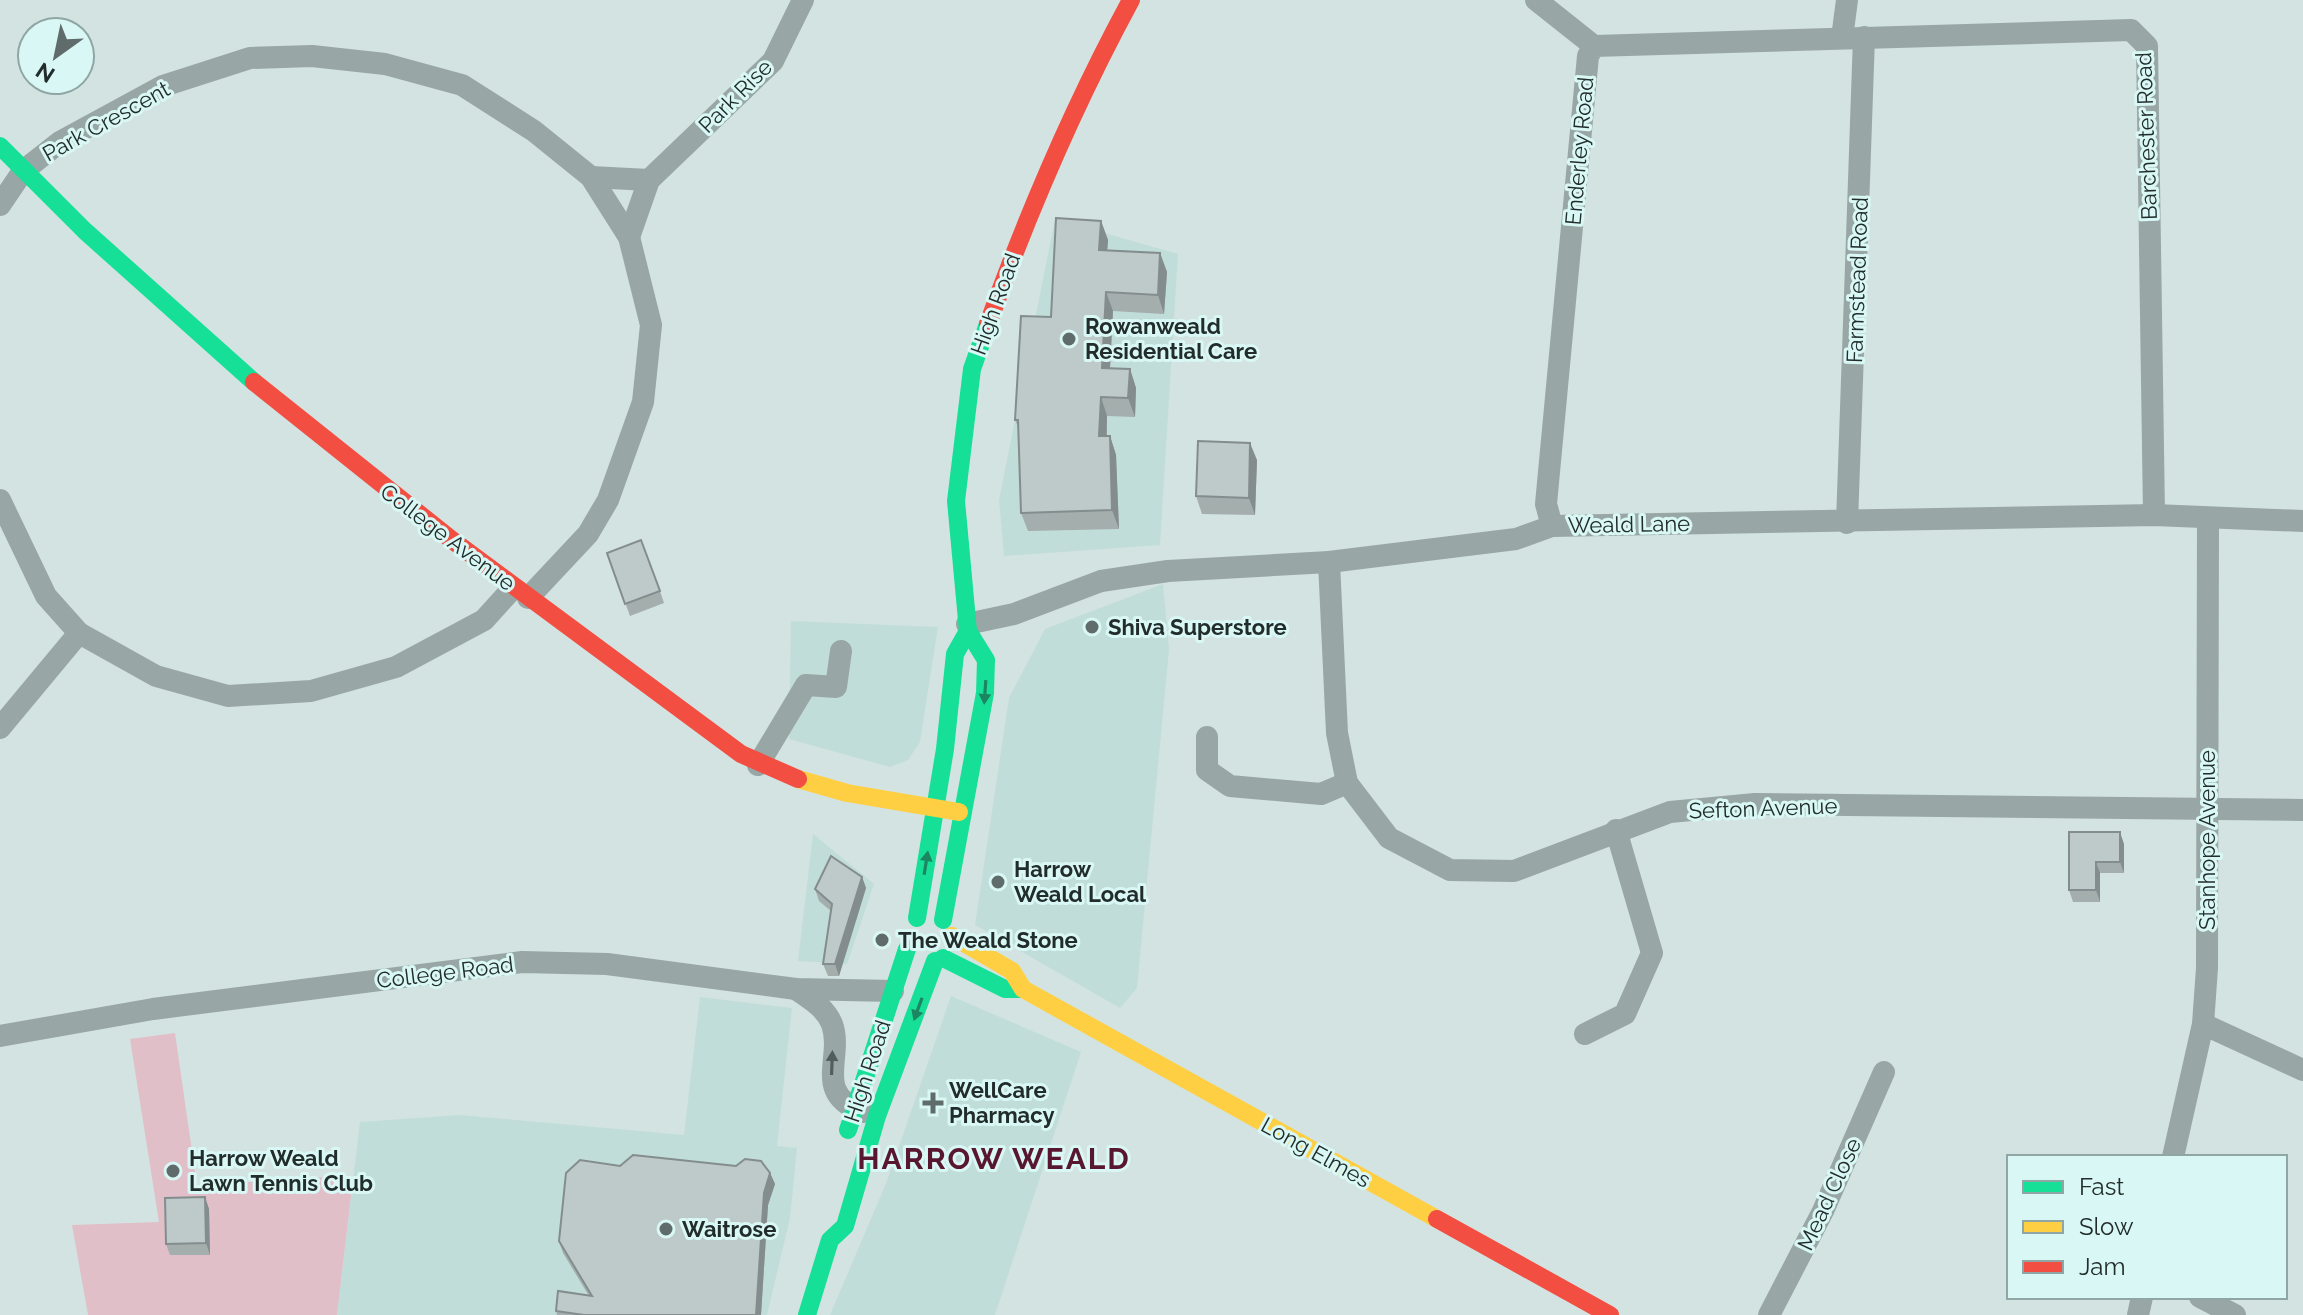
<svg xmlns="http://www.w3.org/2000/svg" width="2303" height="1315" font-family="Raleway,sans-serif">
  <rect width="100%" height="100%" fill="#d3e3e1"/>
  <g fill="#c1ddda">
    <path d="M 1055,219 L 1178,254 L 1160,545 L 1004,556 L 999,500 Z"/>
    <path d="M 1163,584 L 1169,650 L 1137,988 L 1120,1008 L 975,925 L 1009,698 L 1045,629 Z"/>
    <path d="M 791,621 L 938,627 L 920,742 L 908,760 L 890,767 L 789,739 Z"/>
    <path d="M 813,834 L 874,884 L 847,964 L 798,961 Z"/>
    <path d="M 951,996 L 1081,1052 L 995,1315 L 830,1315 L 887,1181 Z"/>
    <path d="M 700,997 L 792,1008 L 777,1146 L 797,1148 L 790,1218 L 767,1315 L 337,1315 L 360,1122 L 459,1115 L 684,1135 Z"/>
  </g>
  <path fill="#e1bfc9" d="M 175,1033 L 197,1186 L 315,1177 L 353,1179 L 337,1315 L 88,1315 L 72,1225 L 159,1222 L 130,1039 Z"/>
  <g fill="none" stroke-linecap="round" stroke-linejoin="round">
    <g stroke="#98a7a6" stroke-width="22">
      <path d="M 1536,0 L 1594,46"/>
      <path d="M 1842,38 L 1847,0"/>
      <path d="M 591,177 L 649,180"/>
      <path d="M 0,205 L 23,171 L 60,142 L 163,86 L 250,58 L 312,56 L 385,64 L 462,85 L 534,131 L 591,177 L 629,237 L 651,325 L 643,402 L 608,500 L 588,534 L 528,598"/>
      <path d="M 629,237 L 649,180 L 773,61 L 803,0"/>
      <path d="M 0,500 L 46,596 L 79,633 L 156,676 L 228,696 L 311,691 L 396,667 L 484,620 L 513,588"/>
      <path d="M 1847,523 L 1864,37"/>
      <path d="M 1552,526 L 1546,504 L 1588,56 L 1594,46 L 2131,30 L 2147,46 L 2154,515"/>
      <path d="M 1329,562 L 1337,733 L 1347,783 L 1389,838 L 1450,870 L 1514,871 L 1670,812 L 1755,804 L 2303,810"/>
      <path d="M 967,624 L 1014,614 L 1101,581 L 1168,571 L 1329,562 L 1516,539 L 1552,526 L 2154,515 L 2303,521"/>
      <path d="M 0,728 L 79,633"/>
      <path d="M 1207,737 L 1207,770 L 1230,786 L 1321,794 L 1347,783"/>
      <path d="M 758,765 L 806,685 L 836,687 L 841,651"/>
      <path d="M 796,989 C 810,999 825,1007 832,1024 C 844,1058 812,1093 863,1112"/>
      <path d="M 2203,1024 L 2303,1070"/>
      <path d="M 1585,1034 L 1625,1014 L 1652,953 L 1616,830"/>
      <path d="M 0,1036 L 153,1009 L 522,962 L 607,964 L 796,989 L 893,991"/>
      <path d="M 2173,1157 L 2203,1024 L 2207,968 L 2208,519"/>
      <path d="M 2200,1297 L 2235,1315"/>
      <path d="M 1769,1315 L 1823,1211 L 1884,1072"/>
      <path d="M 2138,1315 L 2142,1297"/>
    </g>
    <g stroke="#16e098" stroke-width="18">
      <path d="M 0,146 L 85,231 L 254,382"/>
      <path d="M 917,918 L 945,749 L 955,654 L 968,631"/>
      <path d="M 943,920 L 985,693 L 986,660 L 968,631 L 956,501 L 972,369 L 988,324"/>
      <path d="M 943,958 L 1005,989 L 1020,989"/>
      <path d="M 848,1130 L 907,949"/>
      <path d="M 807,1315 L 830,1240 L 845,1226 L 877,1116 L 935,961"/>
    </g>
    <g stroke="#ffcf43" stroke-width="18">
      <path d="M 798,779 L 847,793 L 959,812"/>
      <path d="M 952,936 L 1012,971 L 1023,989 L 1437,1219"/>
    </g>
    <g stroke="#f24e42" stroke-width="18">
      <path d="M 988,324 C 1029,210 1073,107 1131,0"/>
      <path d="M 254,382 L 452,540 L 741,754 L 798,779"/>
      <path d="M 1437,1219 L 1610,1315"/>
    </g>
  </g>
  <g fill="#a3aead">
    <path d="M 1101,221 L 1108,240 L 1107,251 L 1160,253 L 1167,272 L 1164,314 L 1113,311 L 1110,368 L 1130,369 L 1136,388 L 1135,417 L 1107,416 L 1107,436 L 1110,436 L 1116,455 L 1119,529 L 1028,531 L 1021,513 L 1019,429 L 1015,420 L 1051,317 Z"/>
    <path d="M 1257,460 L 1255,515 L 1202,514 L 1196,496 Z"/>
    <path d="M 607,553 L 660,591 L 664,603 L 630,616 Z"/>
    <path d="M 2069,832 L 2124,844 L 2124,873 L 2100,873 L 2100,902 L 2073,902 L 2069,890 Z"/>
    <path d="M 862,877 L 866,888 L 839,976 L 828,976 L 823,964 L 831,911 L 819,901 L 815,889 Z"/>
    <path d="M 620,1166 L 736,1166 L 770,1173 L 775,1184 L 768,1205 L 761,1315 L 557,1315 L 556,1311 L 589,1296 L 563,1253 L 559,1241 Z"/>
    <path d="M 205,1197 L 209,1209 L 210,1255 L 170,1255 L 166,1244 Z"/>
  </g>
  <g fill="#848d8d">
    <path d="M 1101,221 L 1108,240 L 1106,269 L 1099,250 Z"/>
    <path d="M 1160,253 L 1167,272 L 1164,314 L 1158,295 Z"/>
    <path d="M 1106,292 L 1113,311 L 1109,387 L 1102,368 Z"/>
    <path d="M 1130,369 L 1136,388 L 1135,417 L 1128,398 Z"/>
    <path d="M 1101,397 L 1107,416 L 1106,455 L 1099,436 Z"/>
    <path d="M 1110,436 L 1116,455 L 1119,529 L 1112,510 Z"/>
    <path d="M 1250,443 L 1257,460 L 1255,515 L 1249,498 Z"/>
    <path d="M 2120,832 L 2124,844 L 2124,873 L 2120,862 Z"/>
    <path d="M 2096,862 L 2100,873 L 2100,902 L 2096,890 Z"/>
    <path d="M 862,877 L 866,888 L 839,976 L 835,964 Z"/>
    <path d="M 770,1173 L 775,1184 L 768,1205 L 761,1315 L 756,1315 L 764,1193 Z"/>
    <path d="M 205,1197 L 209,1209 L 210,1255 L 206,1243 Z"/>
  </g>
  <g fill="#bdcac9" stroke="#848d8d" stroke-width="2">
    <path d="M 1056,218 L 1101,221 L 1099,250 L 1160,253 L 1158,295 L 1106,292 L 1102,368 L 1130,369 L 1128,398 L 1101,397 L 1099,436 L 1110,436 L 1112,510 L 1021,513 L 1018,420 L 1015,420 L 1021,316 L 1051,317 Z"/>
    <path d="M 1198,441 L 1250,443 L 1249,498 L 1196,496 Z"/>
    <path d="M 641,540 L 660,591 L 625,604 L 607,553 Z"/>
    <path d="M 2069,832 L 2120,832 L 2120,862 L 2096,862 L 2096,890 L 2069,890 Z"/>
    <path d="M 831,856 L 862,877 L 835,964 L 823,964 L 832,904 L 815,889 Z"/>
    <path d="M 633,1155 L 736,1166 L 745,1159 L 761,1161 L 770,1173 L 764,1193 L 756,1315 L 584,1315 L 556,1311 L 558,1291 L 592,1296 L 559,1241 L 566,1173 L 580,1160 L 620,1166 Z"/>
    <path d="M 205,1197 L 206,1243 L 166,1244 L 165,1198 Z"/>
  </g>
  <defs><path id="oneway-solid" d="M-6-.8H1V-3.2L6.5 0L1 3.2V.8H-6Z" transform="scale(2)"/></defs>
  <g fill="#1c8662">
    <use href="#oneway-solid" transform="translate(985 692) rotate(94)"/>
    <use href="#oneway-solid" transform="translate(926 863) rotate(-81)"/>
    <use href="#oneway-solid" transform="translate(918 1009) rotate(110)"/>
  </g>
  <use fill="#515d5c" href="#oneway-solid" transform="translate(832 1063) rotate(-88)"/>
  <g fill="#5f6c6b" stroke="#d9f7f4" stroke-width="3">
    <circle cx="1069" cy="339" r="8"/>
    <circle cx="1092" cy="627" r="8"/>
    <circle cx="998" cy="882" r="8"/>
    <circle cx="882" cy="940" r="8"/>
    <path d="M929 1091h8v8h8v8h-8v8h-8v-8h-8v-8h8z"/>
    <circle cx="173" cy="1171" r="8"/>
    <circle cx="666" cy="1229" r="8"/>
  </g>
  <g text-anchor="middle" stroke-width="6" stroke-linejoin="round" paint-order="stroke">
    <g font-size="22" fill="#212c2b" stroke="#d9f7f4">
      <text transform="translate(735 96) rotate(-45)" y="8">Park Rise</text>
      <text transform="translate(106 121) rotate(-29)" y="8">Park Crescent</text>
      <text transform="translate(2146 136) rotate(-92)" y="8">Barchester Road</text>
      <text transform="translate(1579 151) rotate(-85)" y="8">Enderley Road</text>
      <text transform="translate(1857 280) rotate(-88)" y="8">Farmstead Road</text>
      <text transform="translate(995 304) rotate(-70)" y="8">High Road</text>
      <text transform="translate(1629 524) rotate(-1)" y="8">Weald Lane</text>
      <text transform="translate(448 537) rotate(37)" y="8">College Avenue</text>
      <text transform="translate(1763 808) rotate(-2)" y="8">Sefton Avenue</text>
      <text transform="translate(2207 840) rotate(-90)" y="8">Stanhope Avenue</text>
      <text transform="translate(445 972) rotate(-7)" y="8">College Road</text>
      <text transform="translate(867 1071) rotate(-72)" y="8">High Road</text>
      <text transform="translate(1316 1152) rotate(29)" y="8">Long Elmes</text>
      <text transform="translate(1829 1194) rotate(-65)" y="8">Mead Close</text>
    </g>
    <g font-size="22" font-weight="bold" fill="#212c2b" stroke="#d9f7f4" text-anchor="start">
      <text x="1085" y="334">Rowanweald<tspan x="1085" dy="25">Residential Care</tspan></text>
      <text x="1108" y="635">Shiva Superstore</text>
      <text x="1014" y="877">Harrow<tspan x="1014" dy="25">Weald Local</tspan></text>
      <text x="898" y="948">The Weald Stone</text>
      <text x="949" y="1098">WellCare<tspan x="949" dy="25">Pharmacy</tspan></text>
      <text x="189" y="1166">Harrow Weald<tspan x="189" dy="25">Lawn Tennis Club</tspan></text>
      <text x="682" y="1237">Waitrose</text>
    </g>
    <g font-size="30" font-weight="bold" letter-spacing="2" fill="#59162f" stroke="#d9f7f4">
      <text x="994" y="1169">HARROW WEALD</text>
    </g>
  </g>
  <rect x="2007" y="1155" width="280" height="144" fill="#d9f7f4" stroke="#8fa6a4" stroke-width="2"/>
  <rect x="2023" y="1181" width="40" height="12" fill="#16e098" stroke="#8fa6a4" stroke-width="2"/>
  <text x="2079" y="1195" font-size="24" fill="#212c2b">Fast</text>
  <rect x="2023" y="1221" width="40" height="12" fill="#ffcf43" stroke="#8fa6a4" stroke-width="2"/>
  <text x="2079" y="1235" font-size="24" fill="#212c2b">Slow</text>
  <rect x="2023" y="1261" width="40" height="12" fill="#f24e42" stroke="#8fa6a4" stroke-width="2"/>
  <text x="2079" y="1275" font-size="24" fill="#212c2b">Jam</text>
  <g transform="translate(56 56) rotate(213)"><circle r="38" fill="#d9f7f4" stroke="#8fa6a4" stroke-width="2"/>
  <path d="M0-6L14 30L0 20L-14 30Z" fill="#5f6c6b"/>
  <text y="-12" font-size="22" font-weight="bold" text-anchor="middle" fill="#212c2b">N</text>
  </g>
</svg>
